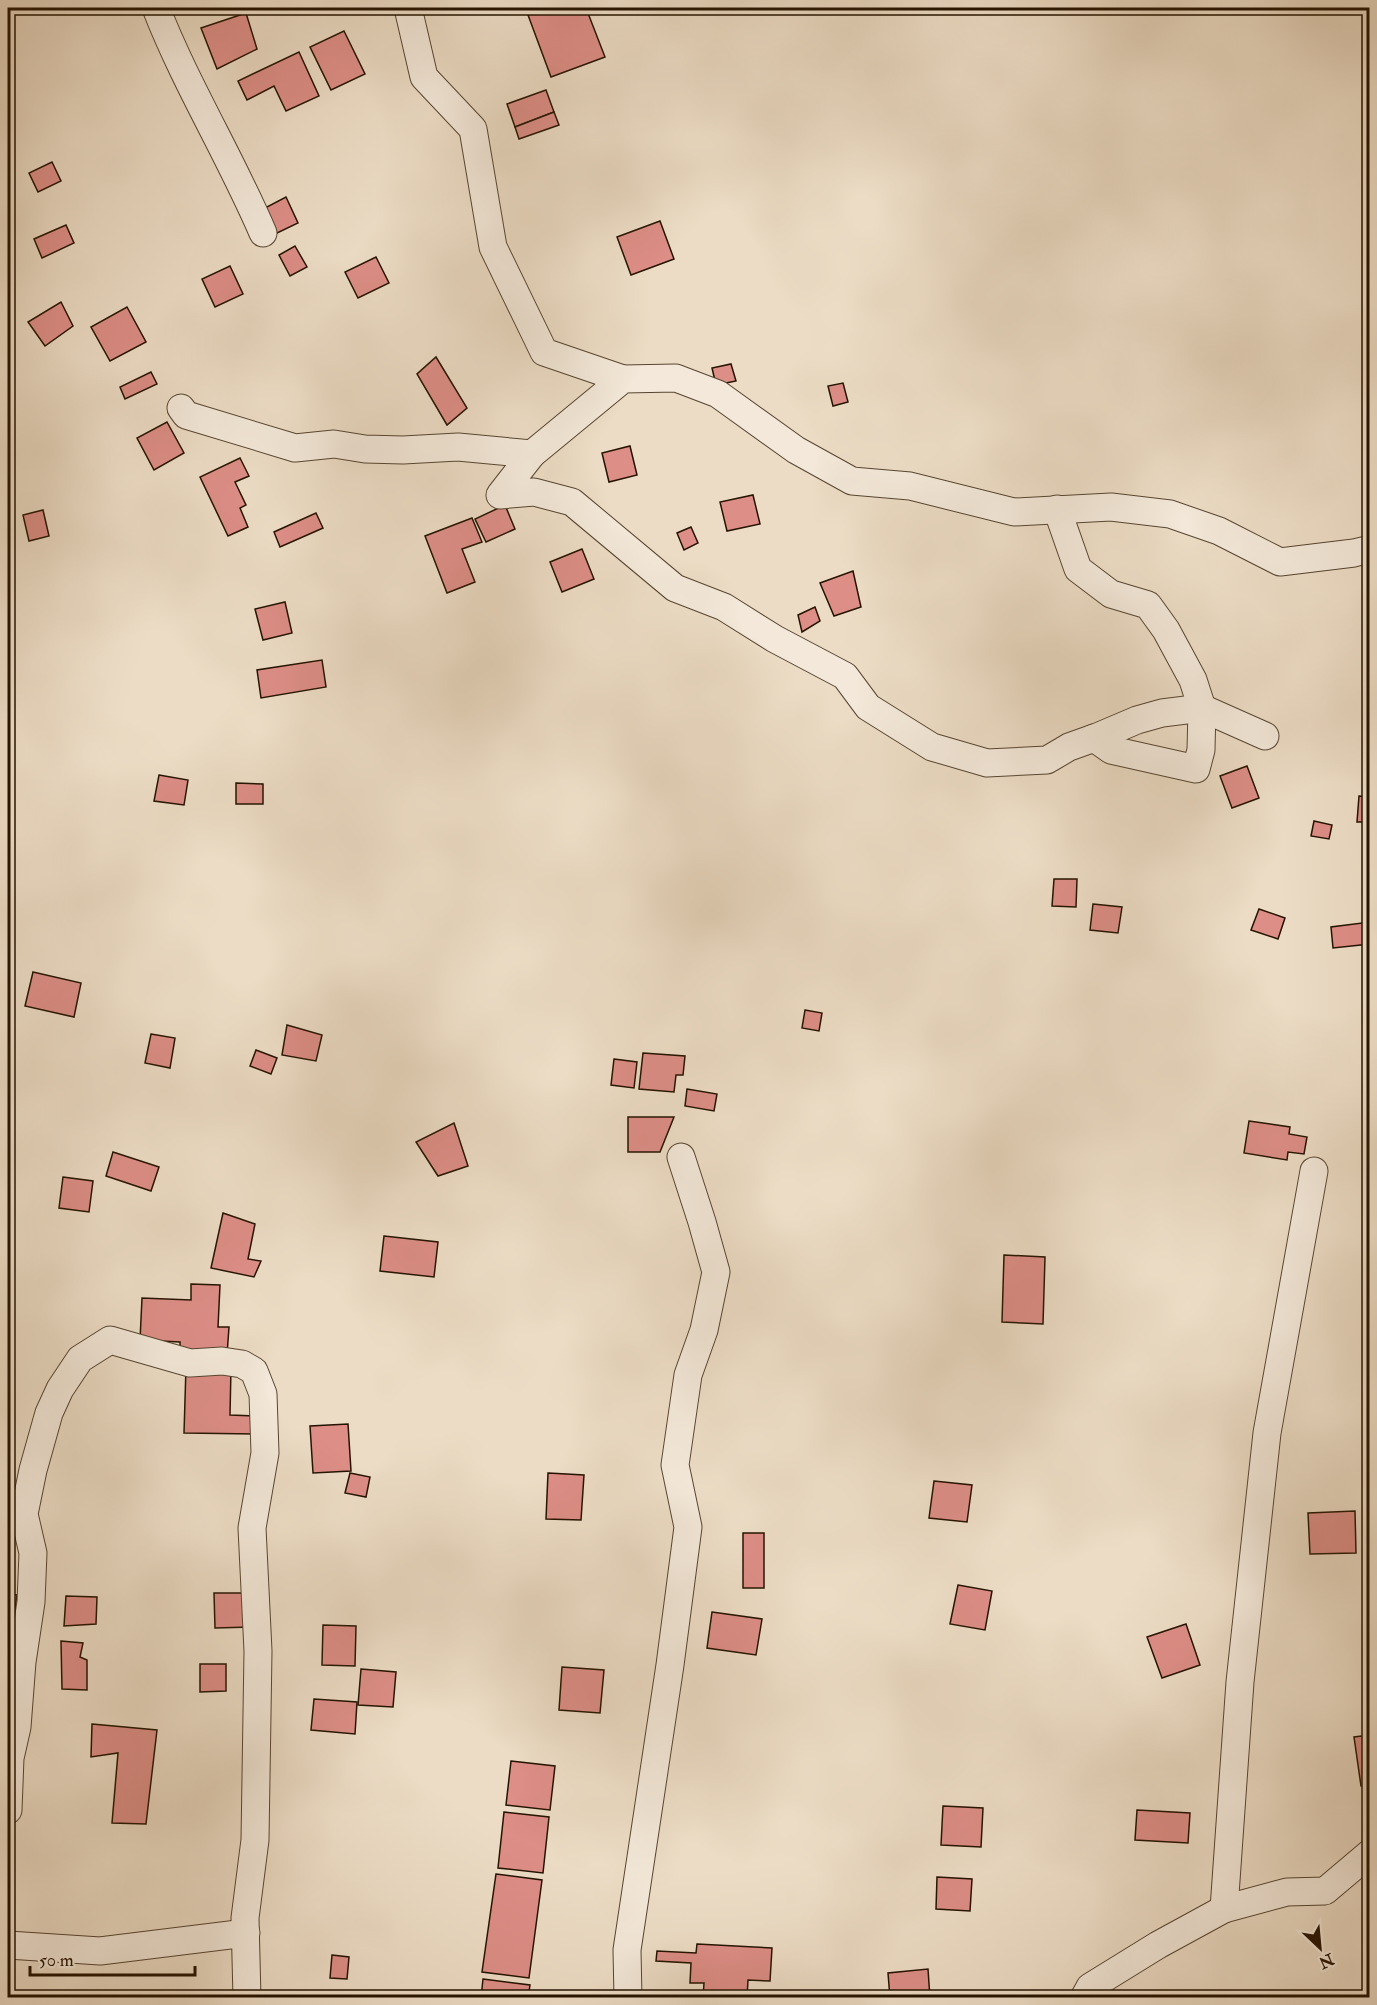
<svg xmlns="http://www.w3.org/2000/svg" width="1377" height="2005" font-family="'IM FELL Double Pica',serif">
  <rect width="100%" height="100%" fill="#ecdcc5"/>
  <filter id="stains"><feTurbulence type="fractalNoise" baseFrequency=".00333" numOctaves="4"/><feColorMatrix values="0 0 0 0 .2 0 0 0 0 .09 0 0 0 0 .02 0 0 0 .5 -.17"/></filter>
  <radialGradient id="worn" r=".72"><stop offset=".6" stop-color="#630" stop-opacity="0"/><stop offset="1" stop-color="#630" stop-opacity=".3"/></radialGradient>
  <g fill="#dd8e87" stroke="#251300" stroke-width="1.5">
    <path d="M 548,8 L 586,8 L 605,57 L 551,77 L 528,15 Z"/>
    <path d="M 246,13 L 257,49 L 217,69 L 201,28 Z"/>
    <path d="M 344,31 L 365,74 L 331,90 L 310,47 Z"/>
    <path d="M 299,52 L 319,96 L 286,111 L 274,86 L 247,100 L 238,81 Z"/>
    <path d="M 546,90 L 554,112 L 515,127 L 507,104 Z"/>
    <path d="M 554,112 L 559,125 L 519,139 L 515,127 Z"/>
    <path d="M 52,162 L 61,181 L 38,192 L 29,173 Z"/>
    <path d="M 286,197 L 298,223 L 275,234 L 263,209 Z"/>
    <path d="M 660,221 L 674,259 L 631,275 L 617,237 Z"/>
    <path d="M 66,225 L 74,243 L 42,258 L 34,239 Z"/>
    <path d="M 295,246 L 307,267 L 290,276 L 279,255 Z"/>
    <path d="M 376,257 L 389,283 L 358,298 L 345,272 Z"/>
    <path d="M 230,266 L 243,294 L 215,307 L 202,279 Z"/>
    <path d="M 61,302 L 73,326 L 45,346 L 28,322 Z"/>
    <path d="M 127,307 L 146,342 L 110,361 L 91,327 Z"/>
    <path d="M 436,357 L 467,408 L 447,425 L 417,374 Z"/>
    <path d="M 731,364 L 736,381 L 716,385 L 712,368 Z"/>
    <path d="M 151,372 L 157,384 L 125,399 L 120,387 Z"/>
    <path d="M 843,383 L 848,402 L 833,406 L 828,386 Z"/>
    <path d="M 167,422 L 184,453 L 154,470 L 137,438 Z"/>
    <path d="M 630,446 L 637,475 L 609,482 L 602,453 Z"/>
    <path d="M 240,458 L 249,476 L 235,482 L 246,505 L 240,508 L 248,527 L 228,536 L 200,477 Z"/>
    <path d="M 753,495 L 760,524 L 727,531 L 720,502 Z"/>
    <path d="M 505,505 L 515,529 L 486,542 L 475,519 Z"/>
    <path d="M 43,510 L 49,536 L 29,541 L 23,515 Z"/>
    <path d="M 316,513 L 323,528 L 280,547 L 274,532 Z"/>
    <path d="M 472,518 L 482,542 L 462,549 L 475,582 L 447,593 L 425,536 Z"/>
    <path d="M 691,527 L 698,543 L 684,550 L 677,533 Z"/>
    <path d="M 582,549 L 594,579 L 562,592 L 550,562 Z"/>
    <path d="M 853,571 L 861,607 L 834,616 L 820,583 Z"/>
    <path d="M 285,602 L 292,633 L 263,640 L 255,609 Z"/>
    <path d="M 815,607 L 820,621 L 802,632 L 798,615 Z"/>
    <path d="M 322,660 L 326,687 L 261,698 L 257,670 Z"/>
    <path d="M 1247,766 L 1259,798 L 1232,808 L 1220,776 Z"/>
    <path d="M 159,775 L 188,780 L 184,805 L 154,801 Z"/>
    <path d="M 236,783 L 263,784 L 263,804 L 236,804 Z"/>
    <path d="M 1359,796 L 1370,797 L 1370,822 L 1357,822 Z"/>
    <path d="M 1314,821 L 1332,825 L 1329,839 L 1311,836 Z"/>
    <path d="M 1054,879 L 1077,879 L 1076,907 L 1052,906 Z"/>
    <path d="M 1093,904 L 1122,907 L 1118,933 L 1090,930 Z"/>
    <path d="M 1259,909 L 1285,918 L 1278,939 L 1251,930 Z"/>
    <path d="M 1370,922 L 1370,944 L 1333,948 L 1331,927 Z"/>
    <path d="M 33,972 L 81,983 L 74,1017 L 25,1006 Z"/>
    <path d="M 805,1010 L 822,1013 L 819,1031 L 802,1028 Z"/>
    <path d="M 287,1025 L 322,1035 L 316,1061 L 282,1055 Z"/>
    <path d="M 151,1034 L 175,1038 L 170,1068 L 145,1063 Z"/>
    <path d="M 256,1050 L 277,1058 L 271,1074 L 250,1066 Z"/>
    <path d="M 643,1053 L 685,1056 L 683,1075 L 676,1075 L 674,1092 L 639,1089 Z"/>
    <path d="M 614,1059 L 637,1062 L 634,1088 L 611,1085 Z"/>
    <path d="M 687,1089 L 717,1094 L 714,1111 L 685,1106 Z"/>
    <path d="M 628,1117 L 674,1117 L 660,1152 L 628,1152 Z"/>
    <path d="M 1249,1121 L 1290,1127 L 1289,1134 L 1307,1137 L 1304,1154 L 1288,1152 L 1287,1160 L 1244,1153 Z"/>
    <path d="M 454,1123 L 468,1166 L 438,1176 L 416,1142 Z"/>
    <path d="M 113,1152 L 159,1167 L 151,1191 L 106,1176 Z"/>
    <path d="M 63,1177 L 93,1181 L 89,1212 L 59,1208 Z"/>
    <path d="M 223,1213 L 255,1224 L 248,1259 L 261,1261 L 254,1277 L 211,1268 Z"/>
    <path d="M 384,1236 L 438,1242 L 434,1277 L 380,1271 Z"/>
    <path d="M 1004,1255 L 1045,1257 L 1043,1324 L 1002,1322 Z"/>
    <path d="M 191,1284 L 220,1285 L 218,1327 L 229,1327 L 227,1355 L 180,1353 L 180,1342 L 140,1340 L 142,1298 L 191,1300 Z"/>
    <path d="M 186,1367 L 231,1368 L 230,1415 L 255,1416 L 255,1434 L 184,1433 Z"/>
    <path d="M 348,1424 L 351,1471 L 313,1473 L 310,1426 Z"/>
    <path d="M 350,1473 L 370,1477 L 366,1497 L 345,1493 Z"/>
    <path d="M 548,1473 L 584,1475 L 581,1520 L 546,1519 Z"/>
    <path d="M 934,1481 L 972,1485 L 967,1522 L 929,1518 Z"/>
    <path d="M 1355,1511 L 1356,1553 L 1310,1554 L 1308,1513 Z"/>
    <rect x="743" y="1533" width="21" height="55"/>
    <path d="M 958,1585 L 992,1591 L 985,1630 L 950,1624 Z"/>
    <path d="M 214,1593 L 251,1593 L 251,1627 L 215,1628 Z"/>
    <path d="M 8,1594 L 17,1595 L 13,1621 L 8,1621 Z"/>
    <path d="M 66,1596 L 97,1597 L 96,1624 L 64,1626 Z"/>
    <path d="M 712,1612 L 762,1619 L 756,1655 L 707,1648 Z"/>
    <path d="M 1186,1624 L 1200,1665 L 1162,1678 L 1147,1637 Z"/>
    <path d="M 323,1625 L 356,1626 L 355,1666 L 322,1665 Z"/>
    <path d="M 61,1641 L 83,1643 L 80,1657 L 87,1660 L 87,1690 L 62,1689 Z"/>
    <path d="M 200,1664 L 226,1664 L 226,1691 L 200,1692 Z"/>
    <path d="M 562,1667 L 604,1670 L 600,1713 L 559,1710 Z"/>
    <path d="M 361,1669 L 396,1672 L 393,1707 L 358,1705 Z"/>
    <path d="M 314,1699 L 357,1702 L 355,1734 L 311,1730 Z"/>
    <path d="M 92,1724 L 157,1730 L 146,1824 L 112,1823 L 118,1753 L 91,1757 Z"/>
    <path d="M 1370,1735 L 1370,1785 L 1361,1786 L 1354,1737 Z"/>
    <path d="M 511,1761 L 555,1766 L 550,1810 L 506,1805 Z"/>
    <path d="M 943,1806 L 983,1808 L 981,1847 L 941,1845 Z"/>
    <path d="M 1137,1810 L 1190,1813 L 1188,1843 L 1135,1840 Z"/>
    <path d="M 504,1812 L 549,1817 L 543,1873 L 498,1868 Z"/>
    <path d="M 496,1874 L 542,1880 L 529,1978 L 482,1972 Z"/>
    <path d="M 937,1877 L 972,1879 L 970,1911 L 936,1909 Z"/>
    <path d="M 697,1944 L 772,1948 L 770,1981 L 748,1980 L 747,1998 L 703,1998 L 704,1983 L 690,1983 L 691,1963 L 656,1961 L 657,1951 L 696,1953 Z"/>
    <path d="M 332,1955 L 349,1957 L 347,1979 L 330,1978 Z"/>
    <path d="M 928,1969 L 930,1998 L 890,1998 L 888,1973 Z"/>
    <path d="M 483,1979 L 530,1985 L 528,1998 L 481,1998 Z"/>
  </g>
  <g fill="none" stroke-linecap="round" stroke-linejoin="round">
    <g stroke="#574531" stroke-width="29">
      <g id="street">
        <path d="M 156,8 C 186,85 230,156 263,233"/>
        <path d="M 408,8 L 424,77 L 473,129 L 493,247 L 544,352 L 623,379"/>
        <path d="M 181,408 L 186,415 L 295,448 L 334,444 L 365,449 L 403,450 L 458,447 L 532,454 L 623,379 L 676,378 L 718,394 L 796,450 L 852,481 L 910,486 L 1014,512 L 1111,507 L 1170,514 L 1219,531 L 1280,562 L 1354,553 L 1370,549"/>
        <path d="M 532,454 L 500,495 L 534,492 L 572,502 L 675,588 L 724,607 L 775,639 L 845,676 L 868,707 L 932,747 L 987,763 L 1047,760 L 1069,747 L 1097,737 L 1137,720 L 1162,713 L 1202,708 L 1265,736"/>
        <path d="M 1057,509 L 1078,569 L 1111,594 L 1148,605 L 1166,630 L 1193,680 L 1202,708 L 1201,750 L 1196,769 L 1111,750 L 1094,738"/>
        <path d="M 8,1810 L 10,1758 L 17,1727 L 22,1662 L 31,1602 L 33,1553 L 24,1514 L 33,1470 L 49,1413 L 60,1389 L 80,1359 L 110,1340 L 190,1363 L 222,1361 L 242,1364 L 254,1371 L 263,1394 L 265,1453 L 252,1528 L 258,1651 L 255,1840 L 245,1918 L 247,1998"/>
        <path d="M 1224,1909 L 1240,1682 L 1267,1433 L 1314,1171"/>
        <path d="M 8,1945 L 100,1951 L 246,1933"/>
        <path d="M 628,1998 L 627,1950 L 670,1665 L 688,1527 L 675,1465 L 688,1375 L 704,1330 L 716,1272 L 702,1222 L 681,1157"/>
        <path d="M 1084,1998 L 1090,1987 L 1158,1945 L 1224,1909 L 1287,1892 L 1325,1891 L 1370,1853"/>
      </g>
    </g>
    <use href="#street" stroke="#f3e8d9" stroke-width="27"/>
  </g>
  <rect width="1377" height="2005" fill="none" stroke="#ecdcc5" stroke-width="30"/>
  <rect x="9" y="9" width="1359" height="1987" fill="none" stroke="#251300" stroke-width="3"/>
  <rect x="15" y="15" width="1347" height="1975" fill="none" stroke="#251300" stroke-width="1.5"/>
  <g transform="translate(1320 1948) rotate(154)" stroke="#f3e8d9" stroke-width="4.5" paint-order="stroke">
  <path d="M0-4.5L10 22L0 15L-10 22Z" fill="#251300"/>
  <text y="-9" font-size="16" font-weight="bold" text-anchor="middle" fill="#251300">N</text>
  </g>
  <path d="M30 1966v9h165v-9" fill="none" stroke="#251300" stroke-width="3"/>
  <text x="39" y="1966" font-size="18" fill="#251300" stroke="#f3e8d9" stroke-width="4.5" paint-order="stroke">50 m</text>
  <rect width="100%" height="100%" filter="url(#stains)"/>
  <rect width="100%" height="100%" fill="url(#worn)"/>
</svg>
